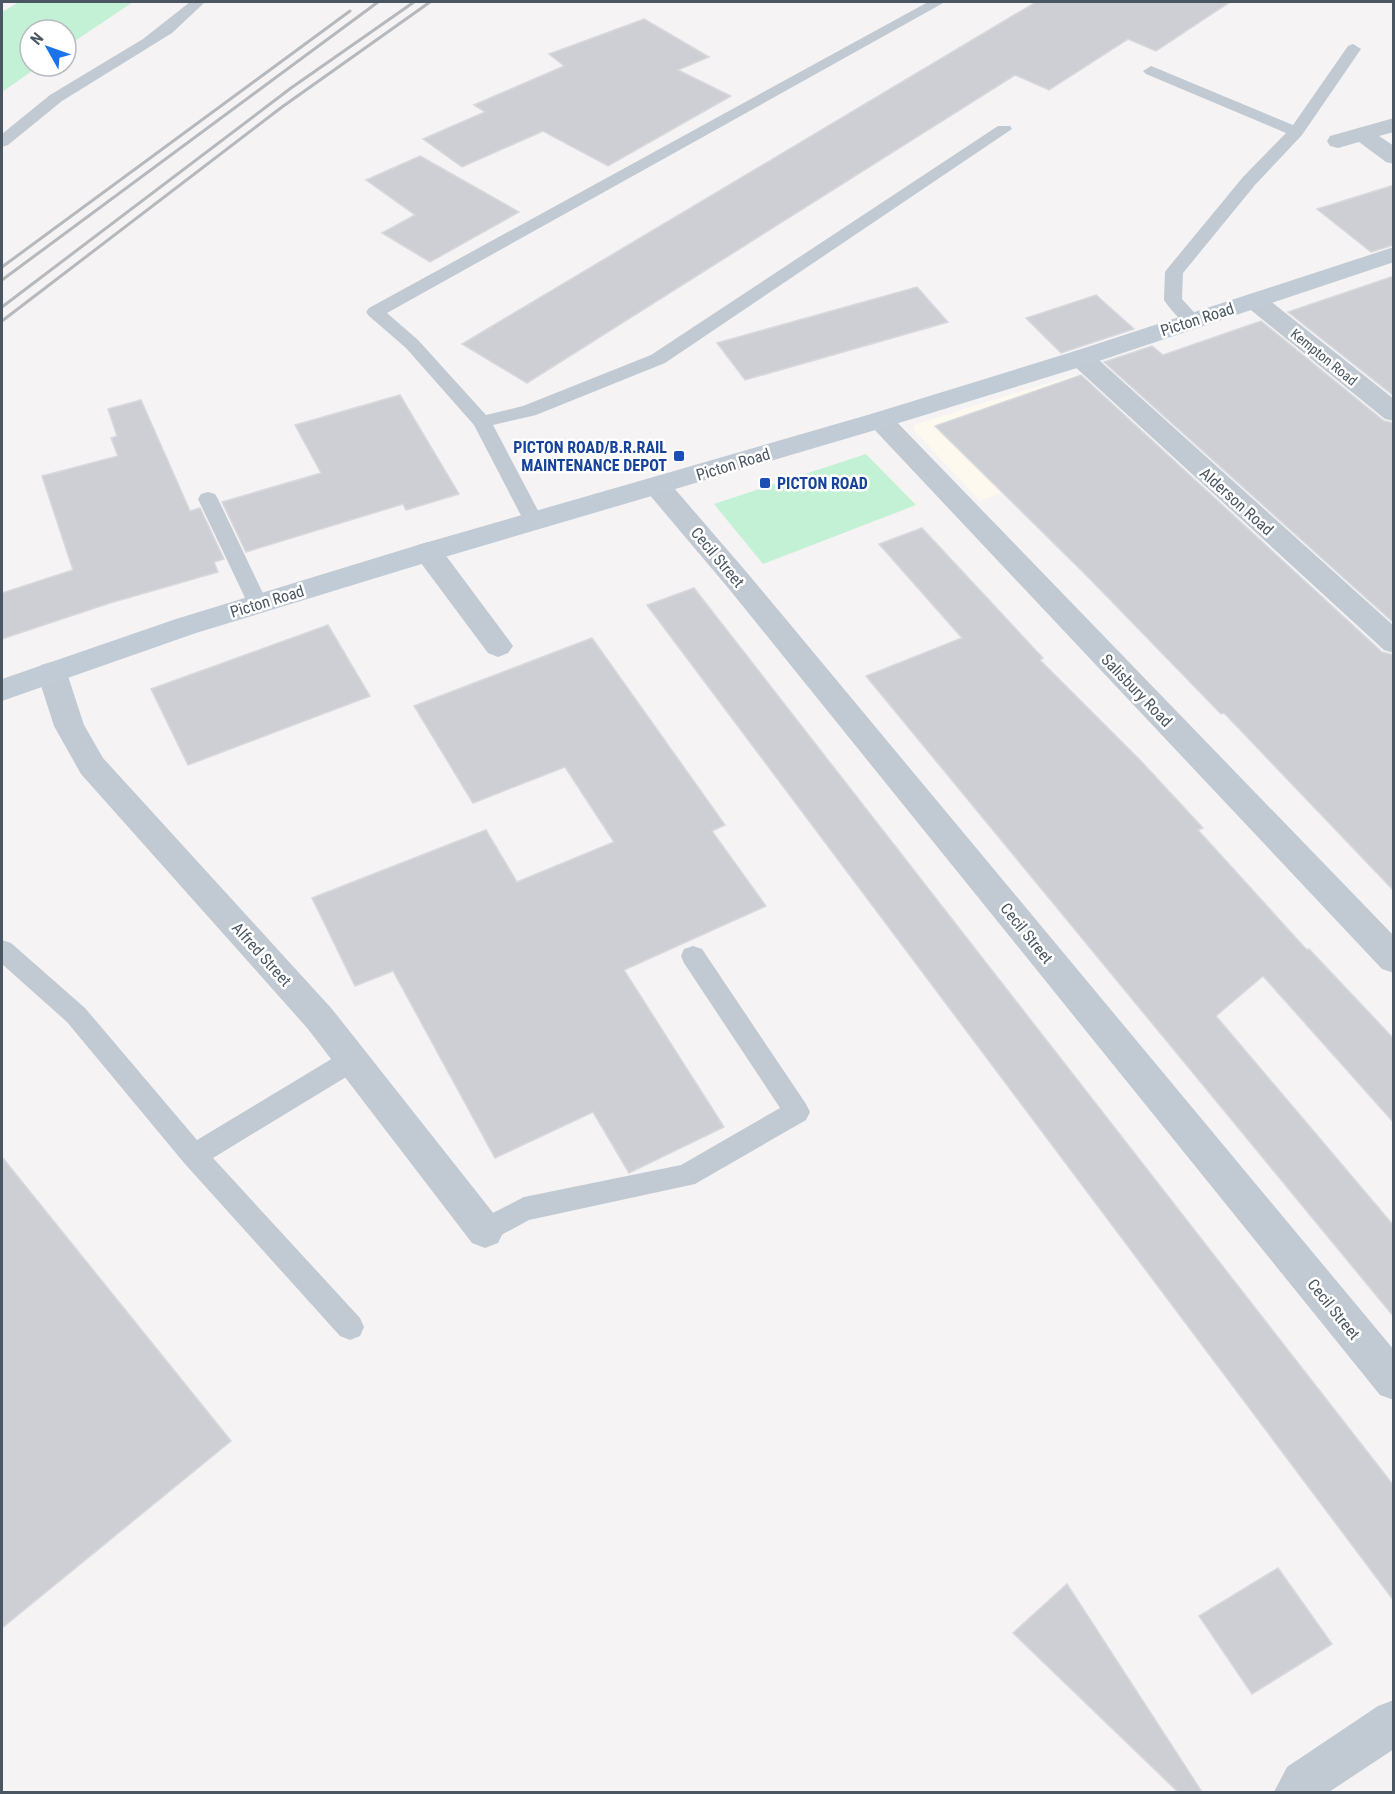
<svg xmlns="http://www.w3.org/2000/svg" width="1395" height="1794" font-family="'Roboto Condensed',sans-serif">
  <rect width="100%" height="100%" fill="#f5f3f3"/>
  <path fill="#fdf9ef" d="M 1074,375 L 1087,380 L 1148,435 L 980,501 L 913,429 L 916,424 Z"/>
  <g fill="#c3f1d5">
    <path d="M 19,2 L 133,2 L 66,47 L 66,30 L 30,30 L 30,66 L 39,66 L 2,92 L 2,12 Z"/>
    <path d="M 866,454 L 916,505 L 763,564 L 714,504 Z"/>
  </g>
  <g fill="#cdcfd5" stroke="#d7d9de" stroke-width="1.5">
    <path d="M 1036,2 L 1230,2 L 1156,51 L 1128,39 L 1049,90 L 1015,75 L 527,383 L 462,344 Z"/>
    <path d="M 644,19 L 709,57 L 678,70 L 731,96 L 608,166 L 543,131 L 462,167 L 423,139 L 485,112 L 474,105 L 564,66 L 549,54 Z"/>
    <path d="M 420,156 L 519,212 L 430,262 L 382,233 L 415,215 L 366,180 Z"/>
    <path d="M 1394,185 L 1394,245 L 1371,252 L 1317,209 Z"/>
    <path d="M 1394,276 L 1394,396 L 1288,312 Z"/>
    <path d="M 917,287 L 948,322 L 745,380 L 717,343 Z"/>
    <path d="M 1096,295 L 1134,329 L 1061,353 L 1026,318 Z"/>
    <path d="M 1261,321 L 1384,421 L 1394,423 L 1394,623 L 1104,362 L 1152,346 L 1163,355 Z"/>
    <path d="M 1081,375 L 1382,652 L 1394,655 L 1394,891 L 1224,713 L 1221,714 L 1087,576 L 935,426 Z"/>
    <path d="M 400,395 L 459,494 L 406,510 L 403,504 L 246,552 L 222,502 L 321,473 L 295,425 Z"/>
    <path d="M 141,400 L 190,511 L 200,508 L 224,559 L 214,562 L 218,572 L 110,603 L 2,639 L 2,593 L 73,570 L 42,476 L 118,456 L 111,438 L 117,436 L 108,409 Z"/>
    <path d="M 922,528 L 1043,658 L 1040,660 L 1140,760 L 1203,828 L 1198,830 L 1307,950 L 1309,949 L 1394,1039 L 1394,1123 L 1263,976 L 1216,1016 L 1394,1226 L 1394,1317 L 866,676 L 962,638 L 879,544 Z"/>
    <path d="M 694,588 L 1394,1486 L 1394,1601 L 647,605 Z"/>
    <path d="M 328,625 L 370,696 L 188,765 L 151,689 Z"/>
    <path d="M 592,638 L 725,825 L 712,831 L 766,906 L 624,970 L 724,1127 L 629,1173 L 593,1112 L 495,1158 L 393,971 L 355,986 L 312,898 L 486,830 L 517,882 L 614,842 L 565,767 L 473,803 L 414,706 Z"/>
    <path d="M 2,1157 L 231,1441 L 2,1628 Z"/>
    <path d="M 1278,1568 L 1332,1644 L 1252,1694 L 1199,1616 Z"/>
    <path d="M 1067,1584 L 1202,1792 L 1178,1792 L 1013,1633 Z"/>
  </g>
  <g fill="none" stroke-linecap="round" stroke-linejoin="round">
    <g fill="#c1cad2" fill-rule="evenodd">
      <path d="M 190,2 L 205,2 L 172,33 L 62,101 L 8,145 L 2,147 L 2,134 L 50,95 L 143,39 Z"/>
      <path d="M 928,2 L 945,2 L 387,313 L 418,340 L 486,415 L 523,406 L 651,355 L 998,126 L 1010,126 L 1012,129 L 665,363 L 536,415 L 493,425 L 544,522 L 541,527 L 534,529 L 527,527 L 474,425 L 406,348 L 369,316 L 366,312 L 369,308 Z"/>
      <path d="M 1353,44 L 1361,49 L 1302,135 L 1255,185 L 1183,273 L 1182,299 L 1201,320 L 1198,324 C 1184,328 1172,311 1164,300 L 1165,272 L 1168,268 L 1243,177 L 1286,133 L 1146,74 L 1143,71 L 1151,66 L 1156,68 L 1293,125 L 1348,46 Z"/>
      <path d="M 208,492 L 215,494 L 218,499 L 268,604 L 265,609 L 258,611 L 251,609 L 248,604 L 198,499 L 201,494 Z"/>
      <path d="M 2,940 L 11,943 L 85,1008 L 197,1140 L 343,1052 L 352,1049 L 361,1052 L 365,1060 L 361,1068 L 213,1158 L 360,1318 L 364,1327 L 360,1336 L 350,1340 L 340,1336 L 185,1164 L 67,1022 L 2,964 Z"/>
      <path d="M 693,946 L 702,949 L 806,1104 L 810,1112 L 806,1120 L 695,1184 L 529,1220 L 485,1244 L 475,1240 L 471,1231 L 475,1222 L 524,1197 L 681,1165 L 780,1108 L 684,963 L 681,956 L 684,949 Z"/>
    </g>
    <g fill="#c1cad2" fill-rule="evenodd">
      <path d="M 1394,118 L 1394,132 L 1379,136 L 1394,146 L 1394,164 L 1386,162 L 1359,142 L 1338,148 L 1330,146 L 1327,141 L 1330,136 Z"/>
      <path d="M 1255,294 L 1264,296 L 1394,399 L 1394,421 L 1385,419 L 1246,306 L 1243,301 L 1246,296 Z"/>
      <path d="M 1081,350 L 1090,352 L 1394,626 L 1394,653 L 1384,650 L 1072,364 L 1068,358 L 1072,352 Z"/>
      <path d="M 880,412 L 889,414 L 1394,936 L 1394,973 L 1382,969 L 871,426 L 867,420 L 871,414 Z"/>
      <path d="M 658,478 L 668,481 L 749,575 L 1394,1350 L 1394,1400 L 1380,1395 L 729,589 L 648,493 L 644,487 L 648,481 Z"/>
      <path d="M 428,542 L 438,545 L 508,639 L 513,646 L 508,653 L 498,657 L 488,653 L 418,559 L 414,552 L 418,545 Z"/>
      <path d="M 52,662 L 63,665 L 67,673 L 84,725 L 103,758 L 332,1009 L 498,1219 L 504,1231 L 498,1243 L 485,1248 L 472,1243 L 308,1029 L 81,774 L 54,726 L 37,673 L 41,665 Z"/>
      <path d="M 1394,1700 L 1394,1749 L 1329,1792 L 1274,1792 L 1287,1767 L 1378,1706 Z"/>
    </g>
    <path fill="#c1cbd6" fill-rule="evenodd" d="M 1394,247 L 1394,262 L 1090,364 L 889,426 L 438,559 L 196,633 L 2,701 L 2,679 L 176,619 L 418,545 L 871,414 L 1072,352 Z"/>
    <g stroke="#b5b8bd" stroke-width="3">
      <path d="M 2,267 L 350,11"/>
      <path d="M 2,280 L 378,2"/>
      <path d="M 2,307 L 291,88 L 414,2"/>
      <path d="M 2,321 L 282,107 L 430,2"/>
    </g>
  </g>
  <g fill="#1a4fb4" stroke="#fff" stroke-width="2">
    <rect x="673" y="450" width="12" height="12" rx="3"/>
    <rect x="759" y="477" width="12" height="12" rx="3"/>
  </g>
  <g text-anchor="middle" stroke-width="5" stroke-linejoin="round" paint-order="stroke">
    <g font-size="14" fill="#4a5661" stroke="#fff">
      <text transform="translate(1324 357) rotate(39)" y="5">Kempton Road</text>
    </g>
    <g font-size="16" fill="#4a5661" stroke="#fff">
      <text transform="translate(1197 319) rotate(-18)" y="6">Picton Road</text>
      <text transform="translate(733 464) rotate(-17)" y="6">Picton Road</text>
      <text transform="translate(1237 501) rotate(42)" y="6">Alderson Road</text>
      <text transform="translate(718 557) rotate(50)" y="6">Cecil Street</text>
      <text transform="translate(267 601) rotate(-17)" y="6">Picton Road</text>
      <text transform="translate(1137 690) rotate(46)" y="6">Salisbury Road</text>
      <text transform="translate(1027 933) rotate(51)" y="6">Cecil Street</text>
      <text transform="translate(262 954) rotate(48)" y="6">Alfred Street</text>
      <text transform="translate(1334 1309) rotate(51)" y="6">Cecil Street</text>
    </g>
    <g font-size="16" font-weight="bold" fill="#164399" stroke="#fff" text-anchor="end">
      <text x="667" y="453">PICTON ROAD/B.R.RAIL<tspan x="667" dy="18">MAINTENANCE DEPOT</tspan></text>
      <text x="777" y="489" text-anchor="start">PICTON ROAD</text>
    </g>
  </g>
  <rect width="1395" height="1794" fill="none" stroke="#4a5661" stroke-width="6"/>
  <g transform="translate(48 48) rotate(310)"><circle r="28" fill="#ffffff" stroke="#b7bbc0" stroke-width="1.5"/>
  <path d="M0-4.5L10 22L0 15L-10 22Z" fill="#1a73e8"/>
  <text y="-9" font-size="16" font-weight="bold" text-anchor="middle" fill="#4a5661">N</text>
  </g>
</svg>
